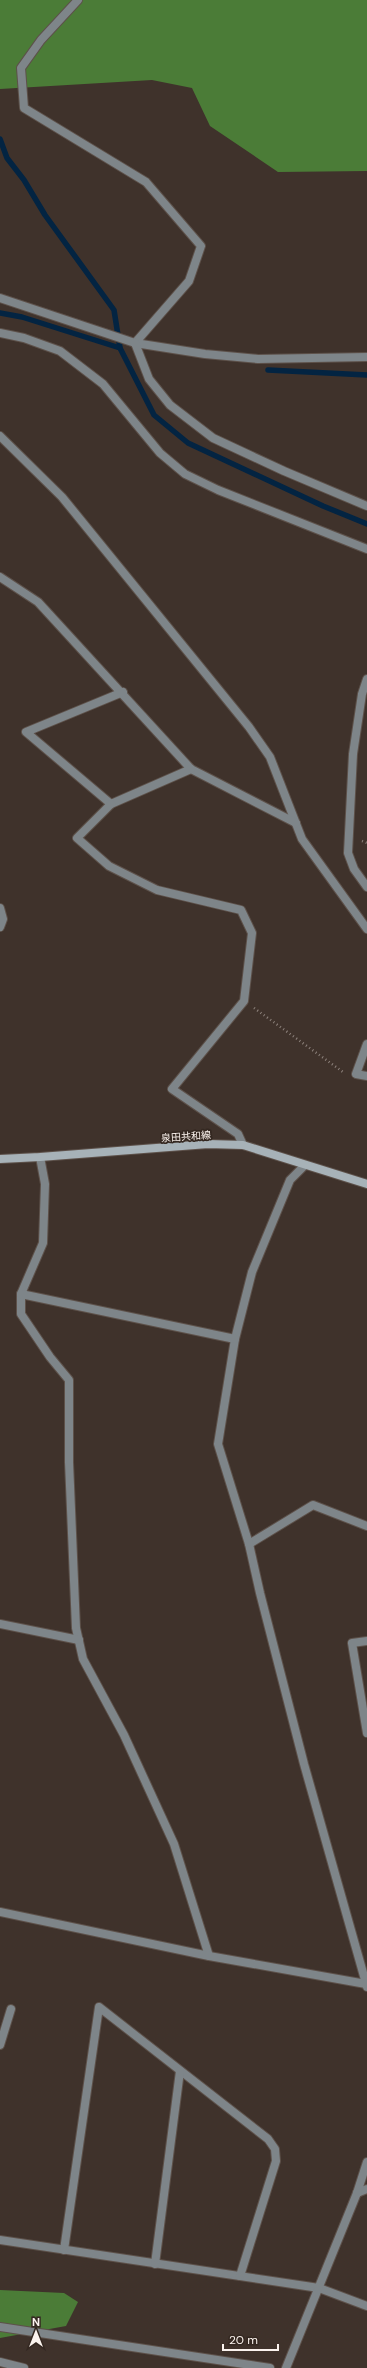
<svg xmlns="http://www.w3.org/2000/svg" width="367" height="2368" font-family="'DM Sans','Noto Sans JP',sans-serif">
  <rect width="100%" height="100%" fill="#3f322b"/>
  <g fill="#4b7c37">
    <path d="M 0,0 L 367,0 L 367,171 L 278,172 L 210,126 L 192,88 L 152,80 L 0,89 Z"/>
    <path d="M 0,2290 L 64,2293 L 78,2302 L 66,2326 L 0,2338 Z"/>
  </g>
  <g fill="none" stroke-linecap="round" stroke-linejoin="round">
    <g stroke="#032442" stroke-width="5.5">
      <path d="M 0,139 L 7,158 L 24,180 L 45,215 L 114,310 L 120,348 L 154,415 L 188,443 L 323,506 L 367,524"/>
      <path d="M 0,313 L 22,317 L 120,348"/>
      <path d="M 268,370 L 367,375"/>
    </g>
    <g stroke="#5d514a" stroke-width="10">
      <path id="service" d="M 249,1544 L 313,1505 L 367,1526"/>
    </g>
    <g stroke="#5d514a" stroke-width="10">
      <g id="minor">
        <path d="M 78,0 L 41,40 L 21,68 L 24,108 L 146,182 L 201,246 L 189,281 L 135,343"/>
        <path d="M 0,298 L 135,343 L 205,354 L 258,359 L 367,357"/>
        <path d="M 0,333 L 24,338 L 60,351 L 103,384 L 160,453 L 185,474 L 218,490 L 367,549"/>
        <path d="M 135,343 L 149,379 L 170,405 L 213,438 L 284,471 L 367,506"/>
        <path d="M 0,436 L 62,497 L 249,727 L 270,757 L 302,839 L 367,929"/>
        <path d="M 0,577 L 38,602 L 191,769 L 296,823"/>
        <path d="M 367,679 L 362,694 L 353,754 L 348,853 L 354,869 L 367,887"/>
        <path d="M 123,692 L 26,732 L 111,804 L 191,769"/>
        <path d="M 111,804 L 77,838 L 109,866 L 157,890 L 241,910 L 252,933 L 244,1001 L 172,1089 L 238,1134 L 243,1145"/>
        <path d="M 0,908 L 3,919 L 0,927"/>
        <path d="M 367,1044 L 356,1074 L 367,1076"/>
        <path d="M 40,1157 L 45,1184 L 43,1243 L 21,1294 L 21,1314 L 50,1357 L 69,1380 L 69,1462 L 76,1628 L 83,1659 L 124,1735 L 174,1844 L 209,1956"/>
        <path d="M 304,1166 L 290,1180 L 252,1272 L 235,1339 L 218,1444 L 249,1544 L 260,1593 L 304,1764 L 367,1987"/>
        <path d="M 21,1294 L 235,1339"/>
        <path d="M 0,1624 L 79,1640"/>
        <path d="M 367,1641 L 352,1643 L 367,1733"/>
        <path d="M 0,1912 L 209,1956 L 366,1984"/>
        <path d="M 0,2045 L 11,2009"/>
        <path d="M 357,2193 L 367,2189"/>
        <path d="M 0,2240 L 319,2288 L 367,2306"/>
        <path d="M 64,2250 L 99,2007 L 268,2139 L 275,2149 L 276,2161 L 240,2276"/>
        <path d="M 155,2264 L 180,2071"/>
        <path d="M 0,2327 L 270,2368"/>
        <path d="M 0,2362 L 24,2368"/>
        <path d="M 286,2368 L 357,2193 L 367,2162"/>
      </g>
    </g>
    <g stroke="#5d514a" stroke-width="10">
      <path id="secondary" d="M 0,1159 L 40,1157 L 208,1144 L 243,1145 L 367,1184"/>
    </g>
    <g stroke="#8d827c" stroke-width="2.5" stroke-dasharray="1 3" stroke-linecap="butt">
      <path d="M 362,841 L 367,843"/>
      <path d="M 254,1008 L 343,1072"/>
    </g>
    <use href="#service" stroke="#7e8589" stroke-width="8"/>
    <use href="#minor" stroke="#7e8589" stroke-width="8"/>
    <use href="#secondary" stroke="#a7b2b8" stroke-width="8"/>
  </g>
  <g text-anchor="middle" stroke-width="3.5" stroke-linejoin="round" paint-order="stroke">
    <g font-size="10" fill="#fbf3ee" stroke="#342821">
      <text transform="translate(186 1136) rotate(-4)" y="4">泉田共和線</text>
    </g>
  </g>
  <g transform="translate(36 2332)" stroke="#342821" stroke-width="3" paint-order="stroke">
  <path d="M0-3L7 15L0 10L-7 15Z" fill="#fbf3ee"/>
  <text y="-6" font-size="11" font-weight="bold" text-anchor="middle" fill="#fbf3ee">N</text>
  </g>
  <path d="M223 2344v6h55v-6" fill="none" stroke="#fbf3ee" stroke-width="2"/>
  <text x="229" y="2344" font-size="12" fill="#fbf3ee" stroke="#342821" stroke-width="3" paint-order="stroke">20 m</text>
</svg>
